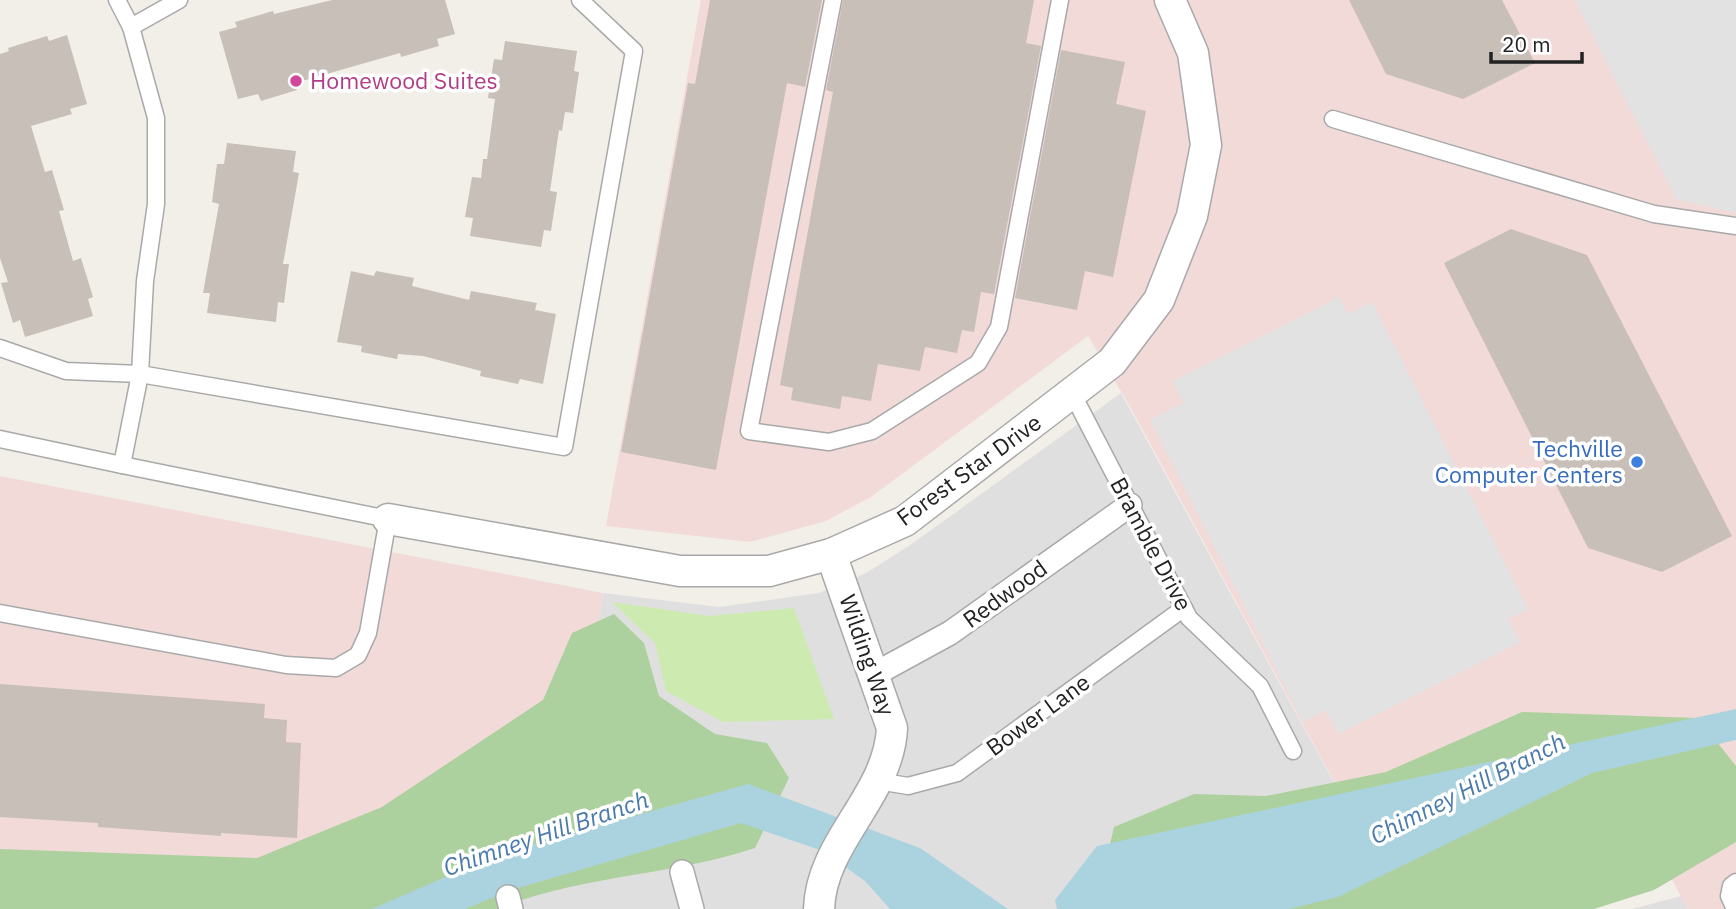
<svg xmlns="http://www.w3.org/2000/svg" width="1736" height="909" font-family="'IBM Plex Sans',sans-serif">
  <rect width="100%" height="100%" fill="#f2efe9"/>
  <g fill="#e0dfdf">
    <path d="M 1121,393 L 1403,909 L 286,909 L 579,758 L 603,593 L 719,607 L 819,593 L 866,573 L 909,546 Z"/>
    <path d="M 1681,896 L 1687,909 L 1632,909 Z"/>
  </g>
  <g fill="#f2dad9">
    <path d="M 701,0 L 1736,0 L 1736,909 L 1687,909 L 1596,728 L 1369,846 L 1129,405 L 1088,336 L 871,497 L 826,521 L 750,542 L 606,526 Z"/>
    <path d="M 0,476 L 603,593 L 580,758 L 286,909 L 0,909 Z"/>
  </g>
  <path fill="#cdebb0" d="M 612,602 L 709,616 L 794,608 L 834,719 L 723,722 L 666,691 L 655,643 Z"/>
  <g fill="#add19e">
    <path d="M 614,614 L 644,643 L 659,696 L 715,734 L 767,743 L 789,778 L 755,848 C 671,876 580,875 498,909 L 0,909 L 0,849 L 257,858 L 382,807 L 543,700 L 572,633 Z"/>
    <path d="M 1522,712 L 1698,718 L 1736,766 L 1736,842 L 1654,890 L 1594,909 L 1099,909 L 1100,887 L 1114,827 L 1194,794 L 1266,796 L 1386,772 Z"/>
  </g>
  <g fill="#e2e2e2">
    <path d="M 1575,0 L 1736,0 L 1736,213 L 1676,199 Z"/>
    <path d="M 1339,297 L 1348,314 L 1372,302 L 1528,609 L 1508,619 L 1520,642 L 1339,734 L 1326,710 L 1303,722 L 1150,420 L 1184,403 L 1173,381 Z"/>
  </g>
  <g fill="#aad3df">
    <path d="M 1736,709 L 1736,740 L 1592,773 L 1338,897 L 1289,909 L 1057,909 L 1055,900 L 1097,846 Z"/>
    <path d="M 748,784 L 920,848 L 1008,909 L 890,909 L 865,881 L 823,851 L 741,823 L 511,890 L 465,909 L 372,909 L 496,855 Z"/>
  </g>
  <g fill="#c7bfb8">
    <path d="M 332,0 L 445,0 L 455,34 L 437,39 L 439,46 L 401,57 L 400,53 L 295,83 L 297,90 L 261,101 L 258,94 L 238,99 L 219,32 L 237,27 L 235,22 L 273,11 L 274,14 Z"/>
    <path d="M 710,0 L 822,0 L 805,87 L 787,83 L 716,470 L 621,452 L 688,83 L 695,84 Z"/>
    <path d="M 843,0 L 1034,0 L 1026,43 L 1041,46 L 994,294 L 981,292 L 974,332 L 962,330 L 957,353 L 925,347 L 920,371 L 878,364 L 871,401 L 842,396 L 840,409 L 791,400 L 793,388 L 780,385 L 833,92 L 826,90 Z"/>
    <path d="M 1349,0 L 1502,0 L 1535,63 L 1463,99 L 1386,74 Z"/>
    <path d="M 67,35 L 87,104 L 70,109 L 72,114 L 31,126 L 45,172 L 52,170 L 64,210 L 59,211 L 73,261 L 81,258 L 93,297 L 88,299 L 93,316 L 25,337 L 20,320 L 13,323 L 1,283 L 8,282 L 0,258 L 0,54 L 9,51 L 8,48 L 47,36 L 49,41 Z"/>
    <path d="M 505,41 L 577,51 L 574,71 L 579,72 L 573,113 L 565,112 L 562,131 L 559,130 L 550,191 L 557,192 L 551,231 L 544,230 L 541,247 L 470,236 L 473,218 L 465,217 L 472,177 L 481,178 L 483,159 L 487,159 L 495,99 L 488,98 L 494,59 L 502,60 Z"/>
    <path d="M 1061,50 L 1125,62 L 1116,104 L 1146,111 L 1113,277 L 1085,271 L 1077,310 L 1015,298 Z"/>
    <path d="M 227,143 L 296,151 L 293,172 L 299,173 L 283,264 L 289,264 L 284,303 L 278,302 L 276,322 L 207,313 L 210,293 L 203,293 L 219,204 L 212,202 L 217,164 L 224,164 Z"/>
    <path d="M 1511,229 L 1587,255 L 1732,536 L 1662,572 L 1588,548 L 1444,263 Z"/>
    <path d="M 351,271 L 374,276 L 376,271 L 414,278 L 412,286 L 469,300 L 471,291 L 537,303 L 535,310 L 556,314 L 543,384 L 520,379 L 518,384 L 480,376 L 481,371 L 423,356 L 398,354 L 397,359 L 361,352 L 362,346 L 337,342 Z"/>
    <path d="M 0,684 L 265,704 L 264,718 L 287,720 L 286,742 L 301,743 L 297,838 L 221,833 L 221,836 L 98,827 L 98,823 L 0,817 Z"/>
  </g>
  <g fill="none" stroke-linecap="round" stroke-linejoin="round">
    <g stroke="#a9a9a9" stroke-width="19">
      <g id="service">
        <path d="M 117,0 L 131,27 L 179,0"/>
        <path d="M 833,0 L 749,431 L 829,442 L 872,431 L 978,363 L 999,327 L 1060,0"/>
        <path d="M 131,27 L 156,118 L 156,204 L 145,281 L 140,374 L 564,447 L 634,51 L 580,0"/>
        <path d="M 1333,119 L 1654,214 L 1736,226"/>
        <path d="M 0,348 L 66,371 L 140,374 L 122,465 L 0,439"/>
        <path d="M 1072,393 L 1189,618 L 1260,686 L 1293,751"/>
        <path d="M 0,613 L 286,665 L 336,668 L 358,655 L 368,633 L 388,519 L 122,465"/>
        <path d="M 878,781 L 908,786 L 957,773 L 1184,608"/>
        <path d="M 1735,909 L 1729,896 L 1731,886 L 1736,882"/>
      </g>
    </g>
    <g stroke="#a9a9a9" stroke-width="26">
      <g id="pedestrian">
        <path d="M 875,674 L 950,633 L 1130,505"/>
        <path d="M 682,872 L 692,909"/>
        <path d="M 508,897 L 511,909"/>
      </g>
    </g>
    <g stroke="#a9a9a9" stroke-width="33">
      <g id="minor">
        <path d="M 388,519 L 680,571 L 769,571 L 831,554 L 905,521 L 1112,362 L 1159,300 L 1192,216 L 1206,145 L 1193,53 L 1170,0"/>
        <path d="M 819,909 C 821,841 889,796 892,728 L 831,554"/>
      </g>
    </g>
    <use href="#service" stroke="#fff" stroke-width="16"/>
    <use href="#pedestrian" stroke="#fff" stroke-width="23"/>
    <use href="#minor" stroke="#fff" stroke-width="30"/>
  </g>
  <circle fill="#d1479c" stroke="#fff" stroke-width="2.5" cx="296" cy="81" r="7"/>
  <circle fill="#3f7fe0" stroke="#fff" stroke-width="2.5" cx="1637" cy="462" r="7"/>
  <g text-anchor="middle" stroke-width="7" stroke-linejoin="round" paint-order="stroke">
    <g font-size="23" fill="#b23c85" stroke="#fff" text-anchor="start">
      <text x="310" y="89">Homewood Suites</text>
    </g>
    <g font-size="23" fill="#366cbe" stroke="#fff" text-anchor="end">
      <text x="1623" y="457">Techville<tspan x="1623" dy="26">Computer Centers</tspan></text>
    </g>
    <g font-size="23" fill="#222" stroke="#fff">
      <text transform="translate(969 470) rotate(-36)" y="8">Forest Star Drive</text>
      <text transform="translate(1151 544) rotate(62)" y="8">Bramble Drive</text>
      <text transform="translate(1005 594) rotate(-36)" y="8">Redwood</text>
      <text transform="translate(867 655) rotate(71)" y="8">Wilding Way</text>
      <text transform="translate(1038 715) rotate(-36)" y="8">Bower Lane</text>
    </g>
    <g font-size="24" font-style="italic" fill="#4a7aab" stroke="#fff">
      <text transform="translate(1468 789) rotate(-27)" y="8">Chimney Hill Branch</text>
      <text transform="translate(546 834) rotate(-19)" y="8">Chimney Hill Branch</text>
    </g>
  </g>
  <path d="M1491 52v10h91v-10" fill="none" stroke="#222222" stroke-width="3.5"/>
  <text x="1502" y="52" font-size="21" fill="#222222" stroke="#ffffff" stroke-width="5" paint-order="stroke">20 m</text>
</svg>
